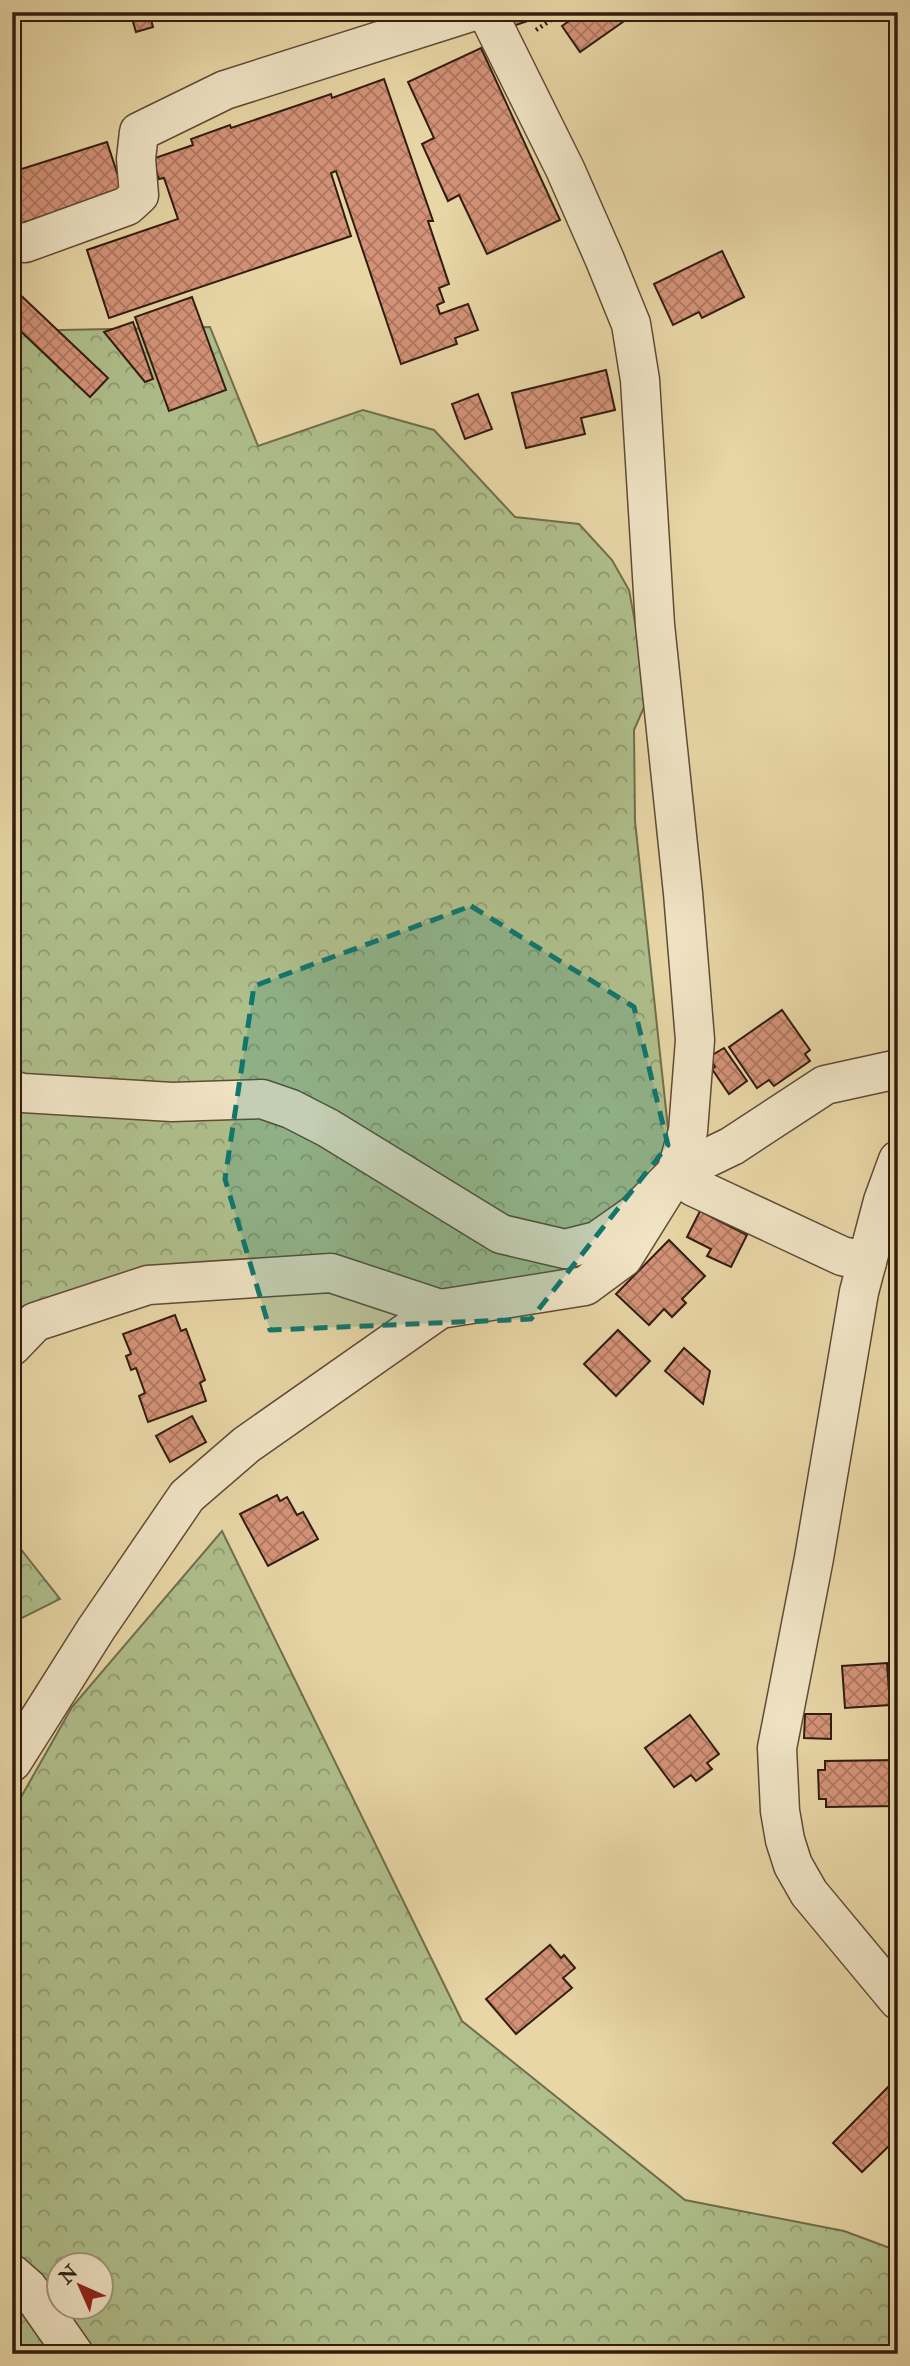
<svg xmlns="http://www.w3.org/2000/svg" width="910" height="2366" font-family="'IM FELL Double Pica',serif">
  <defs>
    <pattern id="forest-crowns" width="20" height="18" patternUnits="userSpaceOnUse" patternTransform="scale(1.75)"><rect width="20" height="18" fill="#afbf8c"/><path d="M2 6a3 3 0 1 1 6 0M12 15a3 3 0 1 1 6 0" fill="none" stroke="#8f9b71"/></pattern>
    <pattern id="building-cross-hatch" width="8" height="8" patternUnits="userSpaceOnUse" patternTransform="scale(1.75)"><rect width="8" height="8" fill="#d49378"/><path d="M0 0l8 8M0 8l8-8" fill="none" stroke="#ad7761"/></pattern>
  </defs>
  <rect width="100%" height="100%" fill="#e8d6a6"/>
  <filter id="stains"><feTurbulence type="fractalNoise" baseFrequency=".00286" numOctaves="4"/><feColorMatrix values="0 0 0 0 .2 0 0 0 0 .09 0 0 0 0 .02 0 0 0 .5 -.17"/></filter>
  <radialGradient id="worn" r=".72"><stop offset=".6" stop-color="#630" stop-opacity="0"/><stop offset="1" stop-color="#630" stop-opacity=".3"/></radialGradient>
  <g fill="url(#forest-crowns)" stroke="#706e4e" stroke-width="2" fill-rule="evenodd">
    <path d="M 210,327 L 258,446 L 363,410 L 434,430 L 515,517 L 579,524 L 612,560 L 629,590 L 649,696 L 634,730 L 635,821 L 670,1147 L 587,1273 L 440,1293 L 137,1275 L 12,1359 L 12,331 Z"/>
    <path d="M 222,1531 L 462,2021 L 685,2200 L 844,2231 L 898,2251 L 898,2354 L 12,2354 L 12,1824 L 20,1799 L 72,1707 ZM 60,2264 L 102,2264 L 102,2306 L 60,2306 Z"/>
    <path d="M 12,1538 L 60,1599 L 12,1623 Z"/>
  </g>
  <g fill="url(#building-cross-hatch)" stroke="#311d10" stroke-width="2">
    <path d="M 130,12 L 149,12 L 153,27 L 136,32 Z"/>
    <path d="M 508,12 L 541,12 L 542,16 L 513,26 Z"/>
    <path d="M 582,12 L 637,12 L 580,52 L 562,26 Z"/>
    <path d="M 481,48 L 560,220 L 487,254 L 459,195 L 448,201 L 422,144 L 434,138 L 408,82 Z"/>
    <path d="M 384,79 L 433,221 L 428,221 L 449,284 L 439,288 L 444,302 L 437,305 L 440,314 L 468,304 L 478,330 L 455,338 L 457,344 L 401,364 L 336,171 L 331,173 L 351,236 L 109,318 L 87,250 L 178,219 L 164,178 L 159,179 L 152,159 L 193,145 L 191,139 L 230,125 L 231,128 L 331,94 L 332,98 Z"/>
    <path d="M 107,142 L 123,191 L 16,225 L 12,213 L 12,172 Z"/>
    <path d="M 722,251 L 744,297 L 702,318 L 699,312 L 673,325 L 654,284 Z"/>
    <path d="M 12,287 L 108,378 L 90,397 L 12,323 Z"/>
    <path d="M 192,297 L 226,390 L 169,411 L 135,317 Z"/>
    <path d="M 133,322 L 153,379 L 145,382 L 104,332 Z"/>
    <path d="M 606,370 L 615,410 L 581,418 L 585,434 L 526,448 L 512,393 Z"/>
    <path d="M 478,394 L 492,429 L 465,439 L 452,404 Z"/>
    <path d="M 782,1010 L 810,1050 L 805,1054 L 810,1061 L 774,1086 L 769,1080 L 757,1088 L 729,1047 Z"/>
    <path d="M 724,1048 L 747,1081 L 729,1094 L 712,1069 L 715,1067 L 709,1057 Z"/>
    <path d="M 700,1211 L 747,1235 L 731,1267 L 707,1256 L 711,1249 L 687,1237 Z"/>
    <path d="M 669,1240 L 705,1276 L 682,1299 L 686,1303 L 672,1317 L 664,1309 L 649,1325 L 616,1294 Z"/>
    <path d="M 175,1315 L 181,1331 L 186,1329 L 205,1380 L 200,1383 L 206,1401 L 148,1422 L 139,1396 L 145,1393 L 136,1368 L 131,1370 L 126,1356 L 131,1354 L 123,1334 Z"/>
    <path d="M 618,1330 L 650,1361 L 616,1396 L 584,1364 Z"/>
    <path d="M 684,1348 L 710,1371 L 703,1404 L 665,1371 Z"/>
    <path d="M 192,1416 L 206,1442 L 170,1462 L 156,1436 Z"/>
    <path d="M 277,1495 L 280,1501 L 287,1497 L 297,1515 L 303,1512 L 318,1539 L 268,1566 L 240,1514 Z"/>
    <path d="M 887,1663 L 890,1705 L 845,1708 L 842,1666 Z"/>
    <path d="M 805,1714 L 831,1714 L 831,1739 L 804,1738 Z"/>
    <path d="M 690,1715 L 719,1754 L 707,1763 L 712,1769 L 696,1781 L 691,1775 L 674,1787 L 645,1748 Z"/>
    <rect x="889" y="1736" width="9" height="18"/>
    <path d="M 898,1760 L 898,1806 L 826,1807 L 826,1799 L 819,1799 L 818,1770 L 825,1770 L 825,1761 Z"/>
    <path d="M 550,1945 L 561,1958 L 564,1955 L 575,1968 L 563,1978 L 572,1988 L 516,2034 L 486,1999 Z"/>
    <path d="M 892,2083 L 898,2089 L 898,2148 L 892,2143 L 862,2172 L 833,2143 Z"/>
  </g>
  <g fill="none" stroke-linecap="round" stroke-linejoin="round">
    <g stroke="#5f4b36" stroke-width="41">
      <g id="minor">
        <path d="M 12,241 L 25,243 L 127,206 L 139,195 L 136,159 L 139,132 L 225,90 L 471,12"/>
        <path d="M 12,1090 L 23,1093 L 172,1102 L 262,1099 L 291,1109 L 328,1128 L 501,1234 L 565,1249 L 597,1241 L 634,1215 L 676,1173 L 732,1146 L 825,1085 L 898,1069"/>
        <path d="M 898,1160 L 883,1201 L 859,1292 L 814,1558 L 777,1748 L 780,1811 L 785,1840 L 793,1865 L 809,1893 L 898,2000"/>
        <path d="M 676,1173 L 694,1187 L 842,1256 L 867,1262"/>
        <path d="M 12,1346 L 35,1322 L 148,1285 L 331,1273 L 440,1309 L 585,1286 L 623,1258 L 676,1173 L 688,1131 L 695,1040 L 683,893 L 655,625 L 640,380 L 631,324 L 605,260 L 565,169 L 487,12"/>
        <path d="M 12,1762 L 96,1629 L 187,1496 L 246,1445 L 440,1309"/>
        <path d="M 12,2274 L 28,2288 L 74,2354"/>
      </g>
    </g>
    <path stroke="#311d10" stroke-width="4.5" stroke-dasharray="2 3.5" stroke-linecap="butt" d="M 536,30 L 563,12"/>
    <use href="#minor" stroke="#f0e4c5" stroke-width="38"/>
  </g>
  <path fill="#0f766e" fill-opacity="0.2" stroke="#0f766e" stroke-width="5" stroke-dasharray="14 9" stroke-linejoin="round" d="M 471,906 L 634,1007 L 668,1145 L 531,1319 L 270,1330 L 225,1179 L 254,986 Z"/>
  <rect width="910" height="2366" fill="none" stroke="#e8d6a6" stroke-width="42"/>
  <rect x="14" y="14" width="882" height="2338" fill="none" stroke="#311d10" stroke-width="3.5"/>
  <rect x="21" y="21" width="868" height="2324" fill="none" stroke="#311d10" stroke-width="2"/>
  <g transform="translate(80 2286) rotate(315)"><circle r="33" fill="#f0e4c5" stroke="#a4947d" stroke-width="2"/>
  <path d="M0-5L12 26L0 18L-12 26Z" fill="#8f2418"/>
  <text y="-10" font-size="19" font-weight="bold" text-anchor="middle" fill="#311d10">N</text>
  </g>
  <rect width="100%" height="100%" filter="url(#stains)"/>
  <rect width="100%" height="100%" fill="url(#worn)"/>
</svg>
